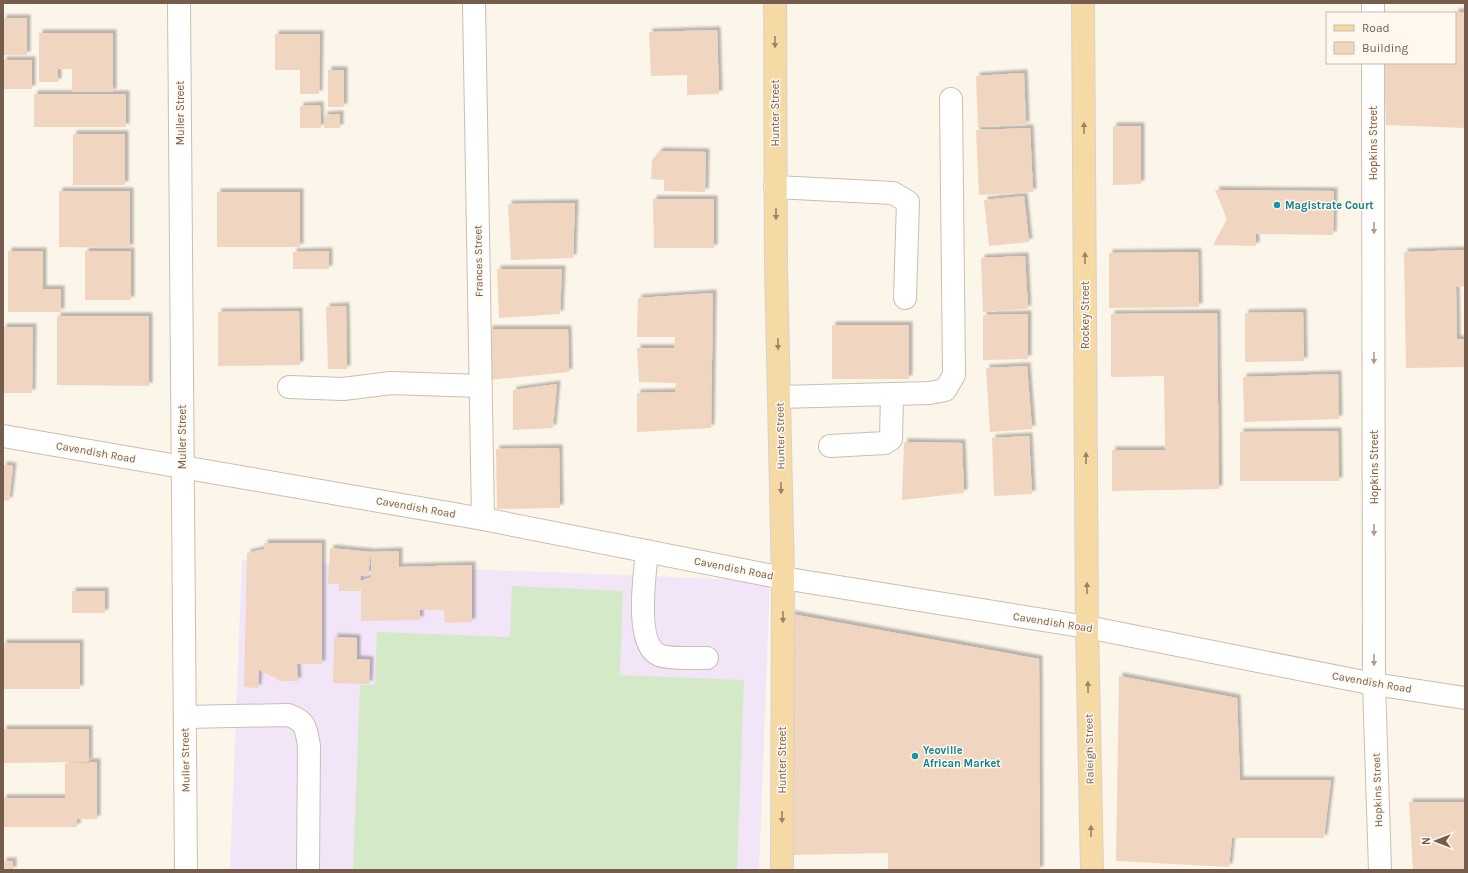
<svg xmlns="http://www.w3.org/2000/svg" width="1468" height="873" font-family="Karla,sans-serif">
  <defs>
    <filter id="shadow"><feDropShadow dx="3.5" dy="-3.5" stdDeviation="1" flood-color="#0004"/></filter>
  </defs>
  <rect width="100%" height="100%" fill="#fcf5e9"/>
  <path fill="#f2e5f8" d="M 242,560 L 770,581 L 759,870 L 230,870 Z"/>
  <path fill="#d4e9c7" d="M 512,586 L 623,591 L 620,675 L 744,680 L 737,870 L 353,870 L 360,685 L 375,685 L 377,632 L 510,637 Z"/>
  <g fill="#f0d5c1" filter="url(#shadow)">
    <path d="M 1455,12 L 1465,12 L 1465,128 L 1386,125 L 1384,63 L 1455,63 Z"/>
    <rect x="3" y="18" width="24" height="37"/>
    <path d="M 717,30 L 719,94 L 687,95 L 687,75 L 651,76 L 649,32 Z"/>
    <path d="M 39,33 L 113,33 L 113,92 L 72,92 L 72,69 L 58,69 L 58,82 L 39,82 Z"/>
    <path d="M 275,34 L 320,34 L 319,94 L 300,94 L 300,70 L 275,70 Z"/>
    <rect x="3" y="60" width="29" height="29"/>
    <rect x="328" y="70" width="16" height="37"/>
    <path d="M 1024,73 L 1026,125 L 978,127 L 976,76 Z"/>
    <rect x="34" y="94" width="92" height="33"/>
    <path d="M 320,105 L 321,128 L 300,128 L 300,106 Z"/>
    <path d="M 340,114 L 340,128 L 324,128 L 324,115 Z"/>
    <path d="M 1113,126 L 1141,126 L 1141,184 L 1113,185 Z"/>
    <path d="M 1030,128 L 1033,192 L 979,195 L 976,130 Z"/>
    <rect x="73" y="134" width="52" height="51"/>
    <path d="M 660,151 L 706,152 L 705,192 L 664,191 L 664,180 L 651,179 L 652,160 Z"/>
    <path d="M 1215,190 L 1334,191 L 1333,235 L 1256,234 L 1256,246 L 1213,245 L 1227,219 Z"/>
    <path d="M 59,191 L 130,191 L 130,248 L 59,247 Z"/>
    <rect x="217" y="192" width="83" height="55"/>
    <path d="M 1024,196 L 1029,242 L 989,246 L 984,200 Z"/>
    <path d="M 653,199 L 714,199 L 714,248 L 654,248 Z"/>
    <path d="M 575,203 L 573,258 L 511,260 L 508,204 Z"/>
    <path d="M 1465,250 L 1465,286 L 1456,287 L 1457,339 L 1465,339 L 1465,367 L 1406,368 L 1404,252 Z"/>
    <path d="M 8,251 L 43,251 L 43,289 L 61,289 L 61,312 L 8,312 Z"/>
    <rect x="85" y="251" width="46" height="49"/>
    <path d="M 329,251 L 329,269 L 293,269 L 293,252 Z"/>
    <path d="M 1198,252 L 1199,307 L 1109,308 L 1109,253 Z"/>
    <path d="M 1025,256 L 1028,309 L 983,312 L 981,258 Z"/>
    <path d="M 497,269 L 562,269 L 560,314 L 499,318 Z"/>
    <path d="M 713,293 L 711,428 L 637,432 L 637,393 L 675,392 L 676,383 L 639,382 L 637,348 L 674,348 L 675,337 L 637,337 L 638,298 Z"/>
    <path d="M 346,306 L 347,369 L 328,369 L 326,307 Z"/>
    <path d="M 299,311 L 300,365 L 218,366 L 218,312 Z"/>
    <path d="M 1303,312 L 1304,361 L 1245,362 L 1245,313 Z"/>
    <path d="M 1217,313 L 1219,489 L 1112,491 L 1112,450 L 1165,450 L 1164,376 L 1111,377 L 1111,314 Z"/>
    <path d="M 1028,314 L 1028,359 L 983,360 L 983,315 Z"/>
    <path d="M 57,316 L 149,316 L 149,386 L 57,385 Z"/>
    <rect x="832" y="325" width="77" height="54"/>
    <path d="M 3,327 L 33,327 L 32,393 L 3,393 Z"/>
    <path d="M 489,329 L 568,329 L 569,372 L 489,380 Z"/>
    <path d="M 1027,366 L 1032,429 L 990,432 L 986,368 Z"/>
    <path d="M 1338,374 L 1339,419 L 1244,422 L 1243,377 Z"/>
    <path d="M 557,384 L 553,428 L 513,430 L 513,390 Z"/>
    <path d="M 1338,431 L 1339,481 L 1240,481 L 1240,432 Z"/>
    <path d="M 1029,436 L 1032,494 L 994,496 L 992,438 Z"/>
    <path d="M 904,442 L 962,443 L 964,493 L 902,500 Z"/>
    <path d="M 559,448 L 560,508 L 497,509 L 496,449 Z"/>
    <path d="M 3,465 L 13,466 L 9,501 L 3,500 Z"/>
    <path d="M 264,543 L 322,543 L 322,664 L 297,664 L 298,681 L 281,681 L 259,670 L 258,688 L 244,687 L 247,553 L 264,549 Z"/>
    <path d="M 330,548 L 371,552 L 368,574 L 361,576 L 360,581 L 371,577 L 371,552 L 399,551 L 399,567 L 472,565 L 472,622 L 445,623 L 444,610 L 420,610 L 420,620 L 361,621 L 361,586 L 360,591 L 339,591 L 339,584 L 328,584 Z"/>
    <rect x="72" y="591" width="33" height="22"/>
    <path d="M 791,614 L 1039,659 L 1040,870 L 888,870 L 888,853 L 791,855 Z"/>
    <path d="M 334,637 L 357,638 L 357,659 L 370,660 L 369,684 L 333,683 Z"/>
    <rect x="3" y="643" width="77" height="46"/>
    <path d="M 1119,676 L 1237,698 L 1240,780 L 1331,780 L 1324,838 L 1232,838 L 1229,867 L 1116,861 Z"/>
    <path d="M 3,729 L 89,729 L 89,762 L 3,763 Z"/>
    <path d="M 89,762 L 97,762 L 97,819 L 77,819 L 77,827 L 3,827 L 3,798 L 65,798 L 65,763 L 89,763 Z"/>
    <path d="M 1409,802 L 1465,802 L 1465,870 L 1413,870 Z"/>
    <rect x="3" y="861" width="10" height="9"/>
  </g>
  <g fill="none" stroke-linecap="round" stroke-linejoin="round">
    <g stroke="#cdbdaf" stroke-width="24">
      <g id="minor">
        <path d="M 179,3 L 186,870"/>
        <path d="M 474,3 L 483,519"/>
        <path d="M 1373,3 L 1373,13"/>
        <path d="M 1373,63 L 1374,684 L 1380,870"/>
        <path d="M 775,187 L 893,193 L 908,202 L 905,298"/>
        <path d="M 289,387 L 343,389 L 391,383 L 480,386"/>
        <path d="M 779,397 L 930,393 L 945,390 L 954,375 L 951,99"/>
        <path d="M 3,436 L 483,519 L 783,578 L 1087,627 L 1374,684 L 1465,698"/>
        <path d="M 830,446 L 885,443 L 891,439 L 892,394"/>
        <path d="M 647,551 C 645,574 634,644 659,655 C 667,659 697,658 707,658"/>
        <path d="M 185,717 L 288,715 C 306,721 306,728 309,746 L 308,870"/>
      </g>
    </g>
    <g stroke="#d8d1cd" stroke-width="24">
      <g id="major">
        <path d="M 775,3 L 776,266 L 783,578 L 782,870"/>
        <path d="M 1083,3 L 1087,627 L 1092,870"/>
      </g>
    </g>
    <use href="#minor" stroke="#fff" stroke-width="22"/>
    <use href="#major" stroke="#f6daa5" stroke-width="22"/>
  </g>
  <defs><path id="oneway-solid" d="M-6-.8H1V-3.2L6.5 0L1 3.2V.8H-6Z"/></defs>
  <g fill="#9c8267">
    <use href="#oneway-solid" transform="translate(775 42) rotate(90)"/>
    <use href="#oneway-solid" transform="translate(1084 128) rotate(-90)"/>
    <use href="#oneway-solid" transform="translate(776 214) rotate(90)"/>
    <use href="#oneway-solid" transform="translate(1085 258) rotate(-90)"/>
    <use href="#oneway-solid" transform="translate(778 344) rotate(89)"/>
    <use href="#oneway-solid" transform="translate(1086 458) rotate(-90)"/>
    <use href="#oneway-solid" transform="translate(781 488) rotate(89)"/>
    <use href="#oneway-solid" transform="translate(1087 588) rotate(-90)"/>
    <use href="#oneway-solid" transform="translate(783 617) rotate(90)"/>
    <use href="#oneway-solid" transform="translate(1088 687) rotate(-91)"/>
    <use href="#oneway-solid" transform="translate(782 817) rotate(90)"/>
    <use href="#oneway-solid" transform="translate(1091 831) rotate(-91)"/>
  </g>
  <g fill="#ac9d94">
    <use href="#oneway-solid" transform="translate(1374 228) rotate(90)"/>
    <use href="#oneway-solid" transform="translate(1374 358) rotate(90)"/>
    <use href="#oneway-solid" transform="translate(1374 530) rotate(90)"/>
    <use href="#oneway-solid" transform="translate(1374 660) rotate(90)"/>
  </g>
  <g fill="#0f9aa8" stroke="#fef8ef" stroke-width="1.5">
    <circle cx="1277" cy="205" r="4"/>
    <circle cx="915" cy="756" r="4"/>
  </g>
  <g text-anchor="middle" stroke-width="3" stroke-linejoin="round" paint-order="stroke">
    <g font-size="11" fill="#755c4d" stroke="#fef8ef">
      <text transform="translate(180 113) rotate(-90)" y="4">Muller Street</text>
      <text transform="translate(775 113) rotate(-90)" y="4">Hunter Street</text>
      <text transform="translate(1373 143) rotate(-90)" y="4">Hopkins Street</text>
      <text transform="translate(478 261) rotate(-91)" y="4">Frances Street</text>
      <text transform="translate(1085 315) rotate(-90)" y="4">Rockey Street</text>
      <text transform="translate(780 436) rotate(-91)" y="4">Hunter Street</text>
      <text transform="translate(182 437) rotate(-90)" y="4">Muller Street</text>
      <text transform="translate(96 452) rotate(10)" y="4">Cavendish Road</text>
      <text transform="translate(1374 467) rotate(-90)" y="4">Hopkins Street</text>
      <text transform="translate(416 507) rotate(10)" y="4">Cavendish Road</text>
      <text transform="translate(734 568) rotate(11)" y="4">Cavendish Road</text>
      <text transform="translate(1053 622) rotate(9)" y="4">Cavendish Road</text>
      <text transform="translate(1372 682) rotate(10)" y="4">Cavendish Road</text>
      <text transform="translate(1089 749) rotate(-91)" y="4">Raleigh Street</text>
      <text transform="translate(185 760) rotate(-91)" y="4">Muller Street</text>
      <text transform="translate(782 760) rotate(-90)" y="4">Hunter Street</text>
      <text transform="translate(1377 790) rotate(-92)" y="4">Hopkins Street</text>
    </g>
    <g font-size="11" font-weight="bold" fill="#0d838f" stroke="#fef8ef" text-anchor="start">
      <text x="1285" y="209">Magistrate Court</text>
      <text x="923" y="754">Yeoville<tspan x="923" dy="13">African Market</tspan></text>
    </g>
  </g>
  <rect width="1468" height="873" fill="none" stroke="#755c4d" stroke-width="8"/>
  <rect x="1326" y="12" width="130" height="52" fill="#fef8ef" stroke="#c7baae"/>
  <rect x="1334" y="25" width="20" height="6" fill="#f6daa5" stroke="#c7baae"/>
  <text x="1362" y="32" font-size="12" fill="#755c4d">Road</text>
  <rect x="1334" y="42" width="20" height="12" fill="#f0d5c1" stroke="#c7baae"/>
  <text x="1362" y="52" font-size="12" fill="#755c4d">Building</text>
  <g transform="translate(1436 841) rotate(270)" stroke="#fef8ef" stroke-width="3" paint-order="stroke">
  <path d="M0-3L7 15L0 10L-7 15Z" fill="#755c4d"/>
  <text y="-6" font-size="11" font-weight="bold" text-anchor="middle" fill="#755c4d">N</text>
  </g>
</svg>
